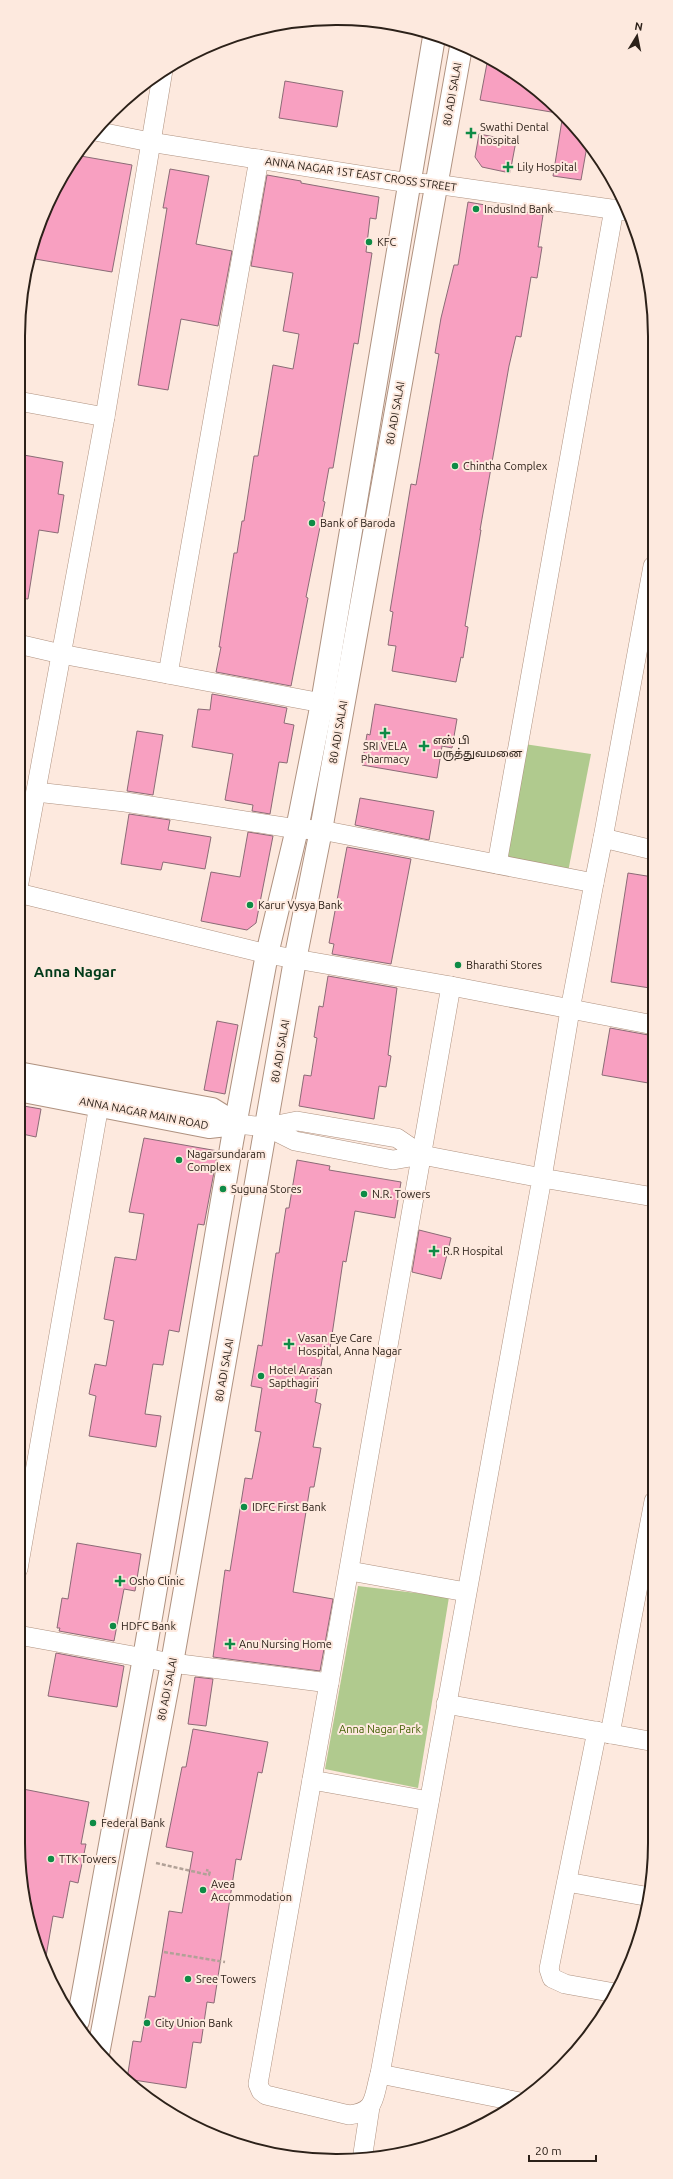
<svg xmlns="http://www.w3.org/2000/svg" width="673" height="2179" font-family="Ubuntu,'Noto Sans Tamil',sans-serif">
  <rect width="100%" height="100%" fill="#fde9de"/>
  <g fill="#b0ca8e">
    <path d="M 511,742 L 591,754 L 568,872 L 489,855 Z"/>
    <path d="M 358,1586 L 449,1597 L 418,1788 L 325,1769 Z"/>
  </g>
  <g fill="#f8a0c1" stroke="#8b6b76">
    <path d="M 488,58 L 496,61 L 562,111 L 587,146 L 581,180 L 553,176 L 563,114 L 480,100 Z"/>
    <path d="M 285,81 L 343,91 L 337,127 L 279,118 Z"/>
    <path d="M 479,134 L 516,141 L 510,173 L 482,167 L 475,157 Z"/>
    <path d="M 75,155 L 132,165 L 112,272 L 29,258 L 42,215 Z"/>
    <path d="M 170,169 L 209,176 L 196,244 L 232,251 L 218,326 L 181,319 L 168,390 L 138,385 L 167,208 L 163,208 Z"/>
    <path d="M 267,175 L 301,181 L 301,183 L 379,197 L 376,219 L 370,218 L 366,252 L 372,253 L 358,344 L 354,343 L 333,468 L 329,468 L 323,501 L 325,502 L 306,597 L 308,598 L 291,686 L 216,672 L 221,647 L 219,647 L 234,553 L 237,553 L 242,521 L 244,521 L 254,456 L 258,456 L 273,365 L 293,369 L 299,334 L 283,331 L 293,273 L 251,266 Z"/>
    <path d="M 468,202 L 543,215 L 538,247 L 542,247 L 537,278 L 531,277 L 521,337 L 516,336 L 509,366 L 480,530 L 481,530 L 465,626 L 468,627 L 463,658 L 461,657 L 456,682 L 392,671 L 396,646 L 388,645 L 393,612 L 390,611 L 411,484 L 416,485 L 439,354 L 435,353 L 441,318 L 454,265 L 458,265 Z"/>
    <path d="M 18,454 L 63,462 L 58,494 L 64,495 L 58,533 L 39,530 L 28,599 L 18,598 Z"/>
    <path d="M 212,694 L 287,708 L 284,723 L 294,725 L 287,763 L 279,762 L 270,814 L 252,811 L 253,805 L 225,800 L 233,754 L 192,747 L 198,709 L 210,710 Z"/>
    <path d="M 375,704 L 457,719 L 452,748 L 442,746 L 437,778 L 362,765 L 367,734 L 370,735 Z"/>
    <path d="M 137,731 L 163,735 L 153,795 L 127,791 Z"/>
    <path d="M 360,798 L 434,811 L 429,840 L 355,825 Z"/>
    <path d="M 129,814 L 170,820 L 168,830 L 211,837 L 205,869 L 163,862 L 161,870 L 121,864 Z"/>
    <path d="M 248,832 L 273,836 L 256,923 L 247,930 L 201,921 L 211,872 L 240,877 Z"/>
    <path d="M 347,847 L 411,859 L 391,964 L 332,954 L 334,944 L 329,943 Z"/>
    <path d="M 628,873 L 653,877 L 653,968 L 650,988 L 611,982 Z"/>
    <path d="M 328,976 L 397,988 L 388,1055 L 391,1056 L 386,1087 L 379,1086 L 374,1119 L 299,1106 L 304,1075 L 311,1076 L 317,1038 L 314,1037 L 319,1006 L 323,1007 Z"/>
    <path d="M 217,1021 L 238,1025 L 225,1094 L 204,1090 Z"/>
    <path d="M 610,1028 L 654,1036 L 654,1084 L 602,1075 Z"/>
    <path d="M 18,1105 L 41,1109 L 36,1137 L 18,1133 Z"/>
    <path d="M 144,1138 L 218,1151 L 204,1225 L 198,1224 L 179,1332 L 169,1330 L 163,1365 L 153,1364 L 145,1414 L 161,1416 L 156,1447 L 89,1436 L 96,1396 L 89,1394 L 95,1364 L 106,1366 L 114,1321 L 104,1319 L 115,1257 L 136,1260 L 144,1214 L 129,1212 Z"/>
    <path d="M 297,1160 L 330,1166 L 329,1170 L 401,1182 L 395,1218 L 355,1211 L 346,1262 L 343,1261 L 329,1355 L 323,1354 L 315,1402 L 321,1404 L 313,1447 L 321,1448 L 314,1487 L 310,1487 L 293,1592 L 333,1599 L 320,1671 L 213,1657 L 225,1570 L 230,1571 L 245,1478 L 252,1479 L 261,1432 L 255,1431 L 262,1388 L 251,1386 L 258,1345 L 262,1346 L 276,1253 L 279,1253 L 286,1208 L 289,1208 Z"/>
    <path d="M 419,1230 L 451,1238 L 441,1279 L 412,1272 Z"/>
    <path d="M 77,1543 L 141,1554 L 135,1591 L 124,1589 L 114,1641 L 59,1631 L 60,1628 L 57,1628 L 62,1598 L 68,1599 Z"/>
    <path d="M 56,1653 L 124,1666 L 117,1707 L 48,1696 Z"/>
    <path d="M 195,1677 L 213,1679 L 206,1726 L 188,1724 Z"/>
    <path d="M 193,1729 L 268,1742 L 262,1773 L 258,1772 L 241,1860 L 236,1859 L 214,2003 L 207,2002 L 201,2043 L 193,2042 L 186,2088 L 127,2079 L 133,2041 L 141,2042 L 149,1996 L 155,1997 L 169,1911 L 182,1913 L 193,1852 L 166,1847 L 182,1767 L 186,1767 Z"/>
    <path d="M 23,1789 L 89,1802 L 81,1844 L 86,1844 L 78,1883 L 70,1881 L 63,1918 L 53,1916 L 44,1968 L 24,1904 L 18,1842 L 18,1818 Z"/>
  </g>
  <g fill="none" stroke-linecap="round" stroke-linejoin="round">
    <g stroke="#af9280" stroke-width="20">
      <g id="minor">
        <path d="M 95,131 L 150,142 L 409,183 L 435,184 L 625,211"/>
        <path d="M 18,401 L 105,417"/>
        <path d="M 18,644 L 61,654 L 322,703"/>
        <path d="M 168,674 L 259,159"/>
        <path d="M 36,792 L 125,802 L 297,829 L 321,830 L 594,883 L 603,838 L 653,850"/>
        <path d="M 603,838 L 653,566"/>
        <path d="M 497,864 L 614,209"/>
        <path d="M 594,883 L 570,1010 L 542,1178 L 654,1197"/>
        <path d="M 18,888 L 105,417 L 163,70"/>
        <path d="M 18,893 L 267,954 L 451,986 L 654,1025"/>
        <path d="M 236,1124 L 267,1127"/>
        <path d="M 18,1569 L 99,1105"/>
        <path d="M 350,1571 L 466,1592"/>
        <path d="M 18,1635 L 172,1663 L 329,1683 L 258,2084 L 261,2091 L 266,2095 L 349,2115 C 377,2112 373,2097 380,2074 L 542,1178 L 422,1155 L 393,1160 L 295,1141 L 267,1127 L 297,1121 L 397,1138 L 422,1155"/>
        <path d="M 329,1683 L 451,986"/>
        <path d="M 446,1704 L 655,1742"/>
        <path d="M 597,1731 L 549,1969 L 552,1978 L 565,1984 L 615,1993"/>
        <path d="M 610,1734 L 654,1501"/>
        <path d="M 312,1780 L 429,1801"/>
        <path d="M 567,1882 L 650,1897"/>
        <path d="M 380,2074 L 520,2102"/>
        <path d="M 362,2160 L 370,2107"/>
      </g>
    </g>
    <g stroke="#af9280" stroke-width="24">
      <g id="tertiary">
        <path d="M 18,1073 L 212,1109 L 236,1124"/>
        <path d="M 18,1090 L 209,1127 L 236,1124"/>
      </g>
    </g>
    <g stroke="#af9280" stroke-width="24">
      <g id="secondary">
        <path d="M 78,2021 L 144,1658 L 232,1142 L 267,954 L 297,829 L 322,703 L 434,37"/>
        <path d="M 98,2054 L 172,1663 L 295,960 L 321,830 L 461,47"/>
      </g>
    </g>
    <g stroke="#b1a197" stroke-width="2.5" stroke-dasharray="4 2" stroke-linecap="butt">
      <path d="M 156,1863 L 209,1875 L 210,1871 L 206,1870"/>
      <path d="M 164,1952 L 225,1962"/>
    </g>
    <use href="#minor" stroke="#fff" stroke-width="19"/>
    <use href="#tertiary" stroke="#fff" stroke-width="22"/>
    <use href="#secondary" stroke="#fff" stroke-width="22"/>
  </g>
  <g fill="#0e8b46" stroke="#fde9de" stroke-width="1.5">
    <path d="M469 127h4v4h4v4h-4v4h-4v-4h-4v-4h4z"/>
    <path d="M506 161h4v4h4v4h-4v4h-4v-4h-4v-4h4z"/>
    <circle cx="476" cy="209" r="4"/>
    <circle cx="369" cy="242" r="4"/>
    <circle cx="455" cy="466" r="4"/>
    <circle cx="312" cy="523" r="4"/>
    <path d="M383 727h4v4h4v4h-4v4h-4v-4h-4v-4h4z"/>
    <path d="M422 740h4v4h4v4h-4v4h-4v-4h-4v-4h4z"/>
    <circle cx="250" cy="905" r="4"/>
    <circle cx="458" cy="965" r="4"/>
    <circle cx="179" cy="1160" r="4"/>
    <circle cx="223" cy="1189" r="4"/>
    <circle cx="364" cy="1194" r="4"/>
    <path d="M432 1245h4v4h4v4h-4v4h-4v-4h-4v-4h4z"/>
    <path d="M287 1338h4v4h4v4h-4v4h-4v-4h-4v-4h4z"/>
    <circle cx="261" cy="1376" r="4"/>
    <circle cx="244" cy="1507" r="4"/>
    <path d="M118 1575h4v4h4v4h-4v4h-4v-4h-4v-4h4z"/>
    <circle cx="113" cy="1626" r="4"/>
    <path d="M228 1638h4v4h4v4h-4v4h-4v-4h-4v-4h4z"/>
    <circle cx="93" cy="1823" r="4"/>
    <circle cx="51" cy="1859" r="4"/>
    <circle cx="203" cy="1890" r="4"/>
    <circle cx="188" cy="1979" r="4"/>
    <circle cx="147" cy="2023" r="4"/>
  </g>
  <g text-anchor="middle" stroke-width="4" stroke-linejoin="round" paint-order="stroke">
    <g font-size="11" fill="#2c2119" stroke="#fde9de">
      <text transform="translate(452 94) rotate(-80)" y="4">80 ADI SALAI</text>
      <text transform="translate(361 174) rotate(8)" y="4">ANNA NAGAR 1ST EAST CROSS STREET</text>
      <text transform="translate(395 413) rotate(-80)" y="4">80 ADI SALAI</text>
      <text transform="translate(338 732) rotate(-80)" y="4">80 ADI SALAI</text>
      <text transform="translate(280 1051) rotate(-80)" y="4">80 ADI SALAI</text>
      <text transform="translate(144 1113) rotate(11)" y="4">ANNA NAGAR MAIN ROAD</text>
      <text transform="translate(224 1370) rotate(-80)" y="4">80 ADI SALAI</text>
      <text transform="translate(167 1689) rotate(-79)" y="4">80 ADI SALAI</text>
    </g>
    <g font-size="11" fill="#2c2119" stroke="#fde9de" text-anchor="start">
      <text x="480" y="131">Swathi Dental<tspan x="480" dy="13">hospital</tspan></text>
      <text x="517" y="171">Lily Hospital</text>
      <text x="484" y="213">IndusInd Bank</text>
      <text x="377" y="246">KFC</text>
      <text x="463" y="470">Chintha Complex</text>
      <text x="320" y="527">Bank of Baroda</text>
      <text x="433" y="744">எஸ் பி<tspan x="433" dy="13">மருத்துவமனை</tspan></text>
      <text x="385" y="750" text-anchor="middle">SRI VELA<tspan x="385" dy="13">Pharmacy</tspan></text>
      <text x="258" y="909">Karur Vysya Bank</text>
      <text x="466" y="969">Bharathi Stores</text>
      <text x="187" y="1158">Nagarsundaram<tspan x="187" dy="13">Complex</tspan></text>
      <text x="231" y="1193">Suguna Stores</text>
      <text x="372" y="1198">N.R. Towers</text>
      <text x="443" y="1255">R.R Hospital</text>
      <text x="298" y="1342">Vasan Eye Care<tspan x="298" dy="13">Hospital, Anna Nagar</tspan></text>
      <text x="269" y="1374">Hotel Arasan<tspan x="269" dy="13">Sapthagiri</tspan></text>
      <text x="252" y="1511">IDFC First Bank</text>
      <text x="129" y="1585">Osho Clinic</text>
      <text x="121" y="1630">HDFC Bank</text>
      <text x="239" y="1648">Anu Nursing Home</text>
      <text x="101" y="1827">Federal Bank</text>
      <text x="59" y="1863">TTK Towers</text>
      <text x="211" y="1888">Avea<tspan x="211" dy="13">Accommodation</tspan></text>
      <text x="196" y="1983">Sree Towers</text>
      <text x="155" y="2027">City Union Bank</text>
    </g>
    <g font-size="11" fill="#446007" stroke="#fde9de">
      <text x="380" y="1733">Anna Nagar Park</text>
    </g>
    <g font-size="15" font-weight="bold" fill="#023b1a" stroke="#fde9de">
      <text x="75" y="977">Anna Nagar</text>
    </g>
  </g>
  <path d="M0 0H673V2179H0ZM336 25H337A311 311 0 0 1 648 336V1843A311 311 0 0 1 337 2154H336A311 311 0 0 1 25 1843V336A311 311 0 0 1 336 25Z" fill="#fde9de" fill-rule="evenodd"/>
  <path fill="none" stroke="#2c2119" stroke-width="2" d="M336 25H337A311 311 0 0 1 648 336V1843A311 311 0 0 1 337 2154H336A311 311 0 0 1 25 1843V336A311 311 0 0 1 336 25Z"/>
  <g transform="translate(637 36) rotate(10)" stroke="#fde9de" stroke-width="3" paint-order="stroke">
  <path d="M0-3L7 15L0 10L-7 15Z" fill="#2c2119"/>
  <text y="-6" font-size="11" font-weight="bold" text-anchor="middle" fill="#2c2119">N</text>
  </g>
  <path d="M529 2155v6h67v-6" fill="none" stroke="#2c2119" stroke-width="2"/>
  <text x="535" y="2155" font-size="12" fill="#2c2119" stroke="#fde9de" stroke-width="3" paint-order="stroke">20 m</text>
</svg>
